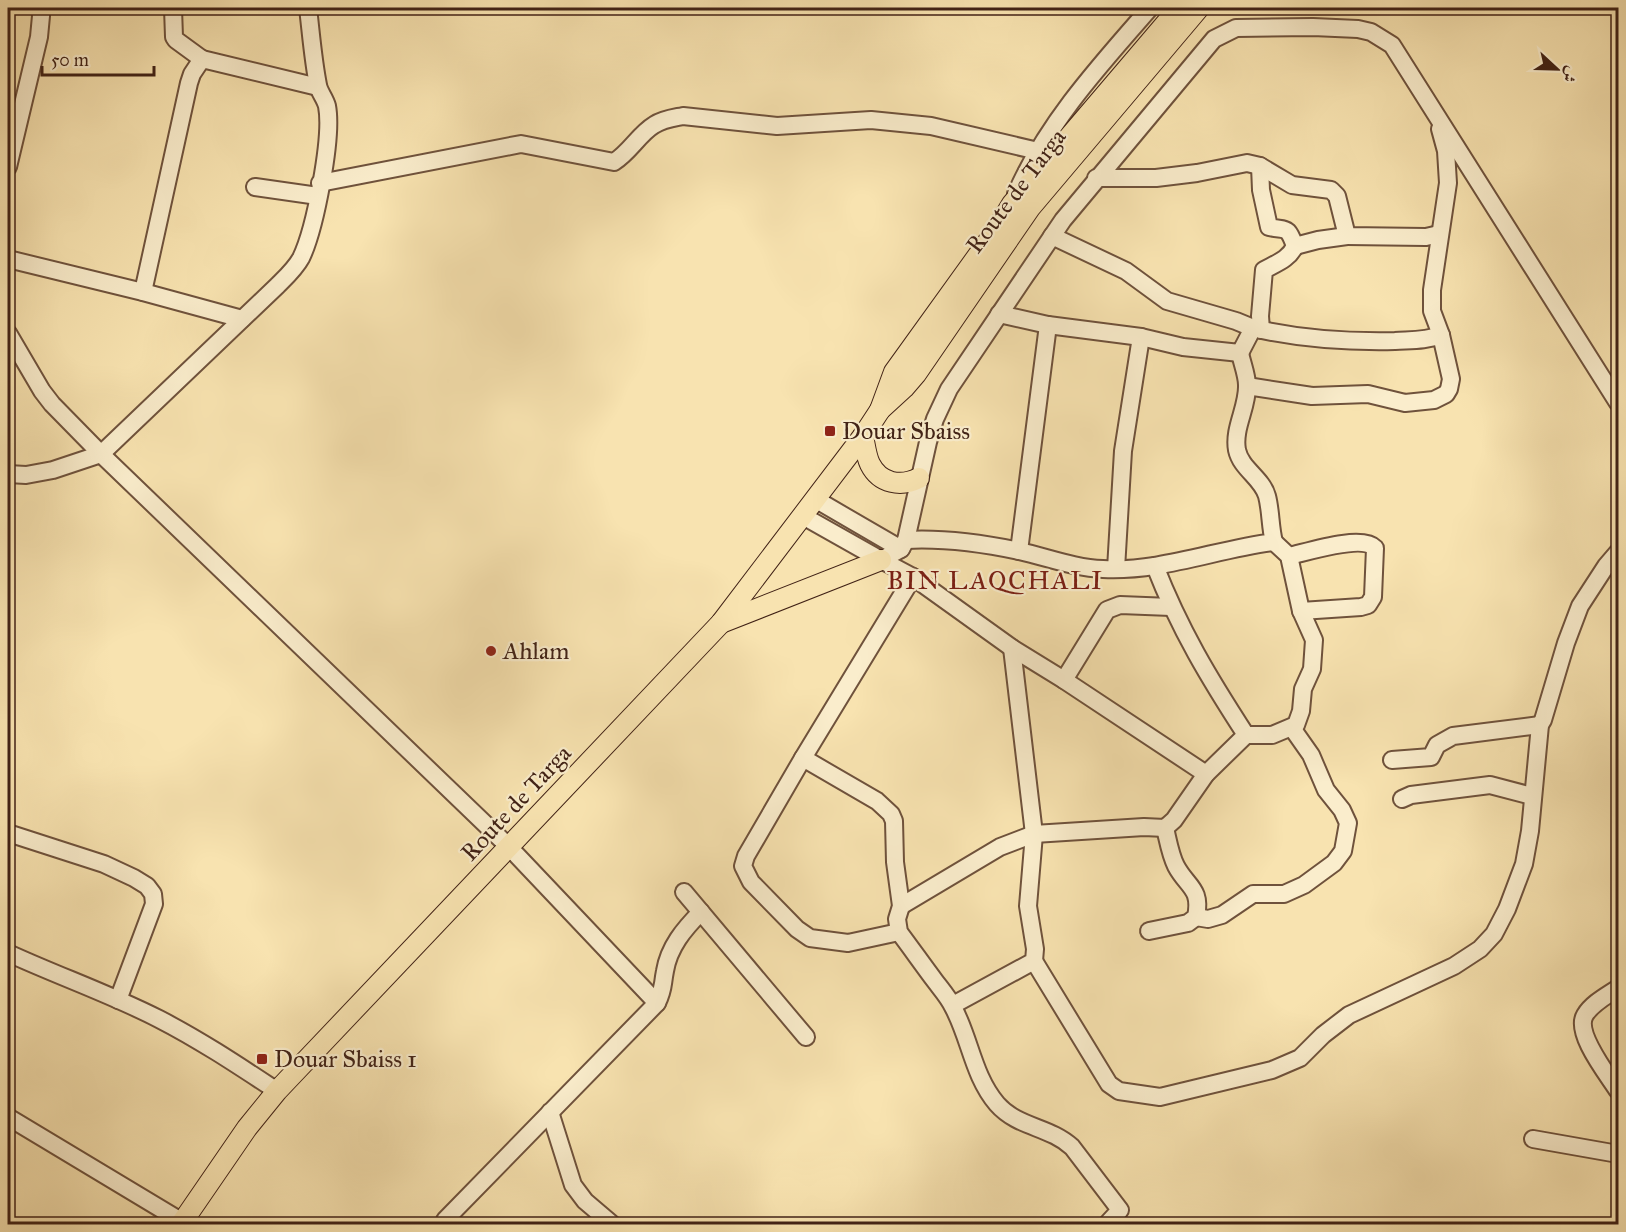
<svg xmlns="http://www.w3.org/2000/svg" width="1626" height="1232" font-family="'IM FELL Great Primer',Amiri,serif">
  <rect width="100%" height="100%" fill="#f8e3b0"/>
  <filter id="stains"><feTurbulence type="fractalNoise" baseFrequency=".00333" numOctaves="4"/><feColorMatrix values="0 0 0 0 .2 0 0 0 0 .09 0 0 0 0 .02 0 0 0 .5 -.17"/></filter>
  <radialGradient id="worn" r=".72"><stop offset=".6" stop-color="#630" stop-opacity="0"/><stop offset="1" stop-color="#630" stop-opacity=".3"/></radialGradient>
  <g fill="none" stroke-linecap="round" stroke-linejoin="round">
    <g stroke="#6f523c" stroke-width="20">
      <g id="minor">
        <path d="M 173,8 L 174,37 L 176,40 L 202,59"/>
        <path d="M 1260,166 L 1261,190 L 1269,227 C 1287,231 1287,225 1295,246 L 1318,240 L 1347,236"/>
        <path d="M 8,167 L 39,37 L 41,16 L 40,8"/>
        <path d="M 1096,178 L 1156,178 L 1197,173 L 1247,163 L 1260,166 L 1292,185 L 1331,190 L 1337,196 L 1347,236 L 1426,237 L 1439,234"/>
        <path d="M 320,183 L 521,144 L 614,162 C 630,152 639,134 654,125 C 663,119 673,118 683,116 L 777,126 L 871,120 L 931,126 L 1038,151"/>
        <path d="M 255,187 L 318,196"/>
        <path d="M 1016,194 C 1046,124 1100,65 1150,8"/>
        <path d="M 8,259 L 143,292 L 242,319"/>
        <path d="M 143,292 L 189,83 L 192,74 L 202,59 L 318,87"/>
        <path d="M 999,314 L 1048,325 L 1141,337 L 1183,347 L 1240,353 L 1253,328 L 1236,321 L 1167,301 L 1126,271 L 1052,236"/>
        <path d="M 1253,328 C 1300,339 1347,342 1395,341 C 1411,340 1426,341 1441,335"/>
        <path d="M 1261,330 L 1260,316 L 1264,270 C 1277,263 1289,259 1295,246"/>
        <path d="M 8,333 L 42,391 L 52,404 L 101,454 L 509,847 L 657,1003"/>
        <path d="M 1247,386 L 1312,396 L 1368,394 L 1405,403 L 1434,400 L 1446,394 L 1449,389 L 1451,379 L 1441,335 L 1432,311 L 1432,290 L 1448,183 L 1446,151 L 1440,129"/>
        <path d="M 8,474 L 26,475 L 53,470 L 101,454 L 277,286 C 286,277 295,269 301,258 C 315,229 333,137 327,106 C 325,98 319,92 318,85 C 313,60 311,33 308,8"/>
        <path d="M 815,499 L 901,549"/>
        <path d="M 803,516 L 881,560"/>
        <path d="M 906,540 C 944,538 981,543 1019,551 C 1047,557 1074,568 1103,569 C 1161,572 1217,549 1274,542 C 1270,527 1271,511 1267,496 C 1262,478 1241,469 1237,450 C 1233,428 1248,407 1247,385 C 1247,375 1242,363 1240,353"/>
        <path d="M 1019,551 L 1048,325"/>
        <path d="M 1289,556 C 1307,552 1362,534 1375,548 L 1373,597 L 1368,605 L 1361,607 L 1301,611"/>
        <path d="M 1155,566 C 1180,630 1209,678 1246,735 L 1272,735 L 1296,725 L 1301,711 L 1303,689 L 1312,669 L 1314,640 L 1301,611 L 1289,556 L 1274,542"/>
        <path d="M 1116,569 L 1123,451 L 1141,337"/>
        <path d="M 1064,680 L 1107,610 L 1120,605 L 1171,607"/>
        <path d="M 803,758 L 877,801 L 891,814 L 894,821 L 895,862 L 901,906 L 897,919 L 899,932 C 911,948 923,965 935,981 C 941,989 949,998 953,1007 C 970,1038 973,1076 997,1104 C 1018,1128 1049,1126 1072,1147 L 1120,1210 L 1107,1224"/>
        <path d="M 1392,760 L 1431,757 L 1437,745 L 1453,736 L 1540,725"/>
        <path d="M 1206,774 L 1064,680 L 1012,648 L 913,577 L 881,560 L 901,549 L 906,540 L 928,442 L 935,419 L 949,389 L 1063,220 L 1214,39 L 1236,28 L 1313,27 L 1358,29 L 1371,32 L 1392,45 L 1618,403"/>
        <path d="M 1402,799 L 1411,795 L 1490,785 L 1532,796"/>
        <path d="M 8,833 L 104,864 L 134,878 L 147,886 L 153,894 L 154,904 L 118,1000"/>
        <path d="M 684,892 L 806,1037"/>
        <path d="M 901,906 L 1000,847 L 1034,834 L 1144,827 L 1165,828 L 1174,820 L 1206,774 L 1246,735"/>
        <path d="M 1196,917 L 1208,919 L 1222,915 L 1253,894 L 1284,894 L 1304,885 L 1334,863 L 1343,851 L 1348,823 L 1342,810 L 1326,790 L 1311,755 L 1292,728"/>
        <path d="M 1149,931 L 1188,923 L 1196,917 C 1202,888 1187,887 1176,866 C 1170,854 1168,840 1165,828"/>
        <path d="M 899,932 L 848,943 L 810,938 L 797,929 L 751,882 L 743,866 L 746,856 L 803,758 L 913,577"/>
        <path d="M 8,953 C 58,976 110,994 159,1019 C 200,1040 239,1066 277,1091"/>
        <path d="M 1034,961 L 1109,1084 L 1119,1091 L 1160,1097 L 1272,1070 L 1300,1058 L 1323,1035 L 1349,1015 L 1454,966 L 1480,949 L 1494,934 L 1507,909 L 1524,864 L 1530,831 L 1540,725 L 1543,720 L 1566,643 L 1580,606 L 1606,566 L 1618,552"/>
        <path d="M 1618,988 C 1608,995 1592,1003 1585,1015 C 1574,1033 1608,1075 1618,1091"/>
        <path d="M 953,1005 L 1034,961 L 1035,949 L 1028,906 L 1034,834 L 1012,648"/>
        <path d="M 550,1112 L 573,1185 L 585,1201 L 612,1224"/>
        <path d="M 8,1117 L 186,1224"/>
        <path d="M 1533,1139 L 1618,1154"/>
        <path d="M 445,1220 L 657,1003 C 664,989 662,986 665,971 C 669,947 684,929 701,912"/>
      </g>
    </g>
    <g stroke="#412216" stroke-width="22">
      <g id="major">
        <path d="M 880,410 L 894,372 L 997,229 L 1012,204 L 1179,8"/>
        <path d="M 863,436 C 865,445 866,456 870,464 C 880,484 901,487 919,478"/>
        <path d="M 721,623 L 881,560"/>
        <path d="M 181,1224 L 247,1128 L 277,1091 L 721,623 L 863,436 L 880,410 L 904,388 L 916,374 L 1030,208 L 1199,8"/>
      </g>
    </g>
    <use href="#minor" stroke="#faedcc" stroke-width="16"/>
    <use href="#major" stroke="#f8e3b0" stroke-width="20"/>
  </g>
  <g fill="#8f2418" stroke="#faedcc" stroke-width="2">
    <rect x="824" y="425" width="12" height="12" rx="3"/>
    <circle cx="491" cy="651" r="6"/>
    <rect x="256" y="1053" width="12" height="12" rx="3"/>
  </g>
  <g text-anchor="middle" stroke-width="4.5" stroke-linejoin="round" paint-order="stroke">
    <g font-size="24" fill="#412216" stroke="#faedcc">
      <text transform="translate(1016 191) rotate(-53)" y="8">Route de Targa</text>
      <text transform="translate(516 803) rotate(-47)" y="8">Route de Targa</text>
    </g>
    <g font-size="24" fill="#412216" stroke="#faedcc" text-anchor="start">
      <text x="842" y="439">Douar Sbaiss</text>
      <text x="503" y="659">Ahlam</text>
      <text x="274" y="1067">Douar Sbaiss 1</text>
    </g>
    <g font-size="26" letter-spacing="1.5" fill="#7a1f14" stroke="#faedcc">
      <text x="995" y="589">BIN LAQCHALI</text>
    </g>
  </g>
  <rect width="1626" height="1232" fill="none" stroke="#f8e3b0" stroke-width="30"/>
  <rect x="9" y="9" width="1608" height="1214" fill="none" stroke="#412216" stroke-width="3"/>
  <rect x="15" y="15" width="1596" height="1202" fill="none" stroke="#412216" stroke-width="1.5"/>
  <g transform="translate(1557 69) rotate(112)" stroke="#faedcc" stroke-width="4.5" paint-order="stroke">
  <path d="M0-4.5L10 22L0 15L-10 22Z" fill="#412216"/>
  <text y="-9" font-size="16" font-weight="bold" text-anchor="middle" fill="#412216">ش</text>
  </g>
  <path d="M42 66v9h112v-9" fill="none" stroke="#412216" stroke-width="3"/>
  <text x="51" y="66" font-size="18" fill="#412216" stroke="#faedcc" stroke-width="4.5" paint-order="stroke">50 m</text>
  <rect width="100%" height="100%" filter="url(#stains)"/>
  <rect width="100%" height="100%" fill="url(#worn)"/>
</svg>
